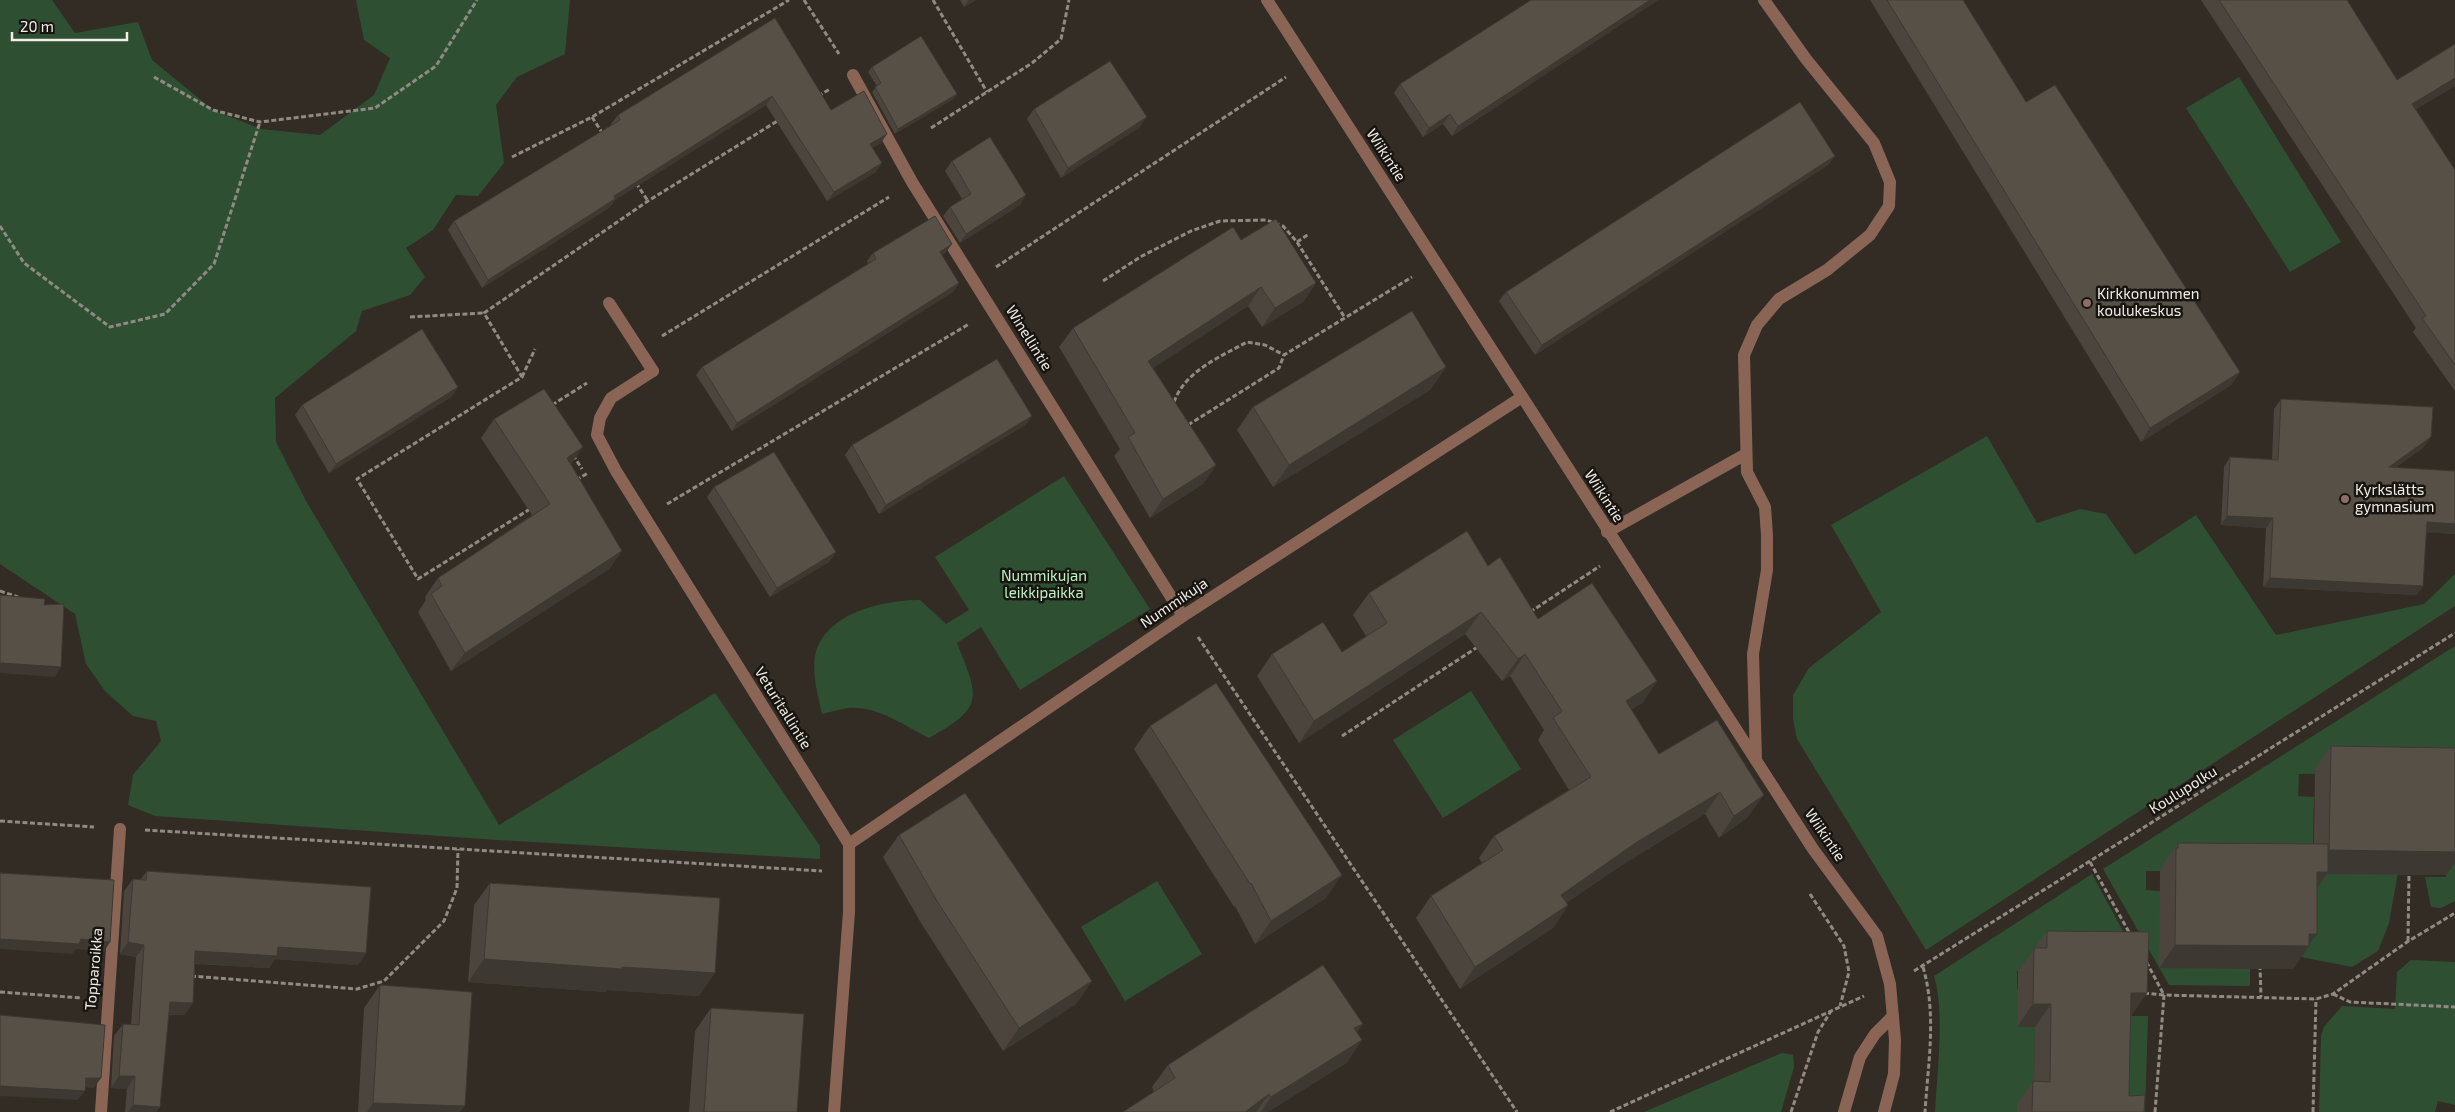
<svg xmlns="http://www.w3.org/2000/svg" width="2455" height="1112" font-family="'Exo 2',sans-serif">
  <rect width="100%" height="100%" fill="#322c24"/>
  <g fill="#2f4f33">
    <path d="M 0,0 L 52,0 L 75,33 L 138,22 L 152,60 L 213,110 L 261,129 L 320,135 L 374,95 L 390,58 L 364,40 L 356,0 L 570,0 L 565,54 L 517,77 L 496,105 L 504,163 L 478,196 L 456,195 L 433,230 L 406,248 L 425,277 L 410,295 L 362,311 L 356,331 L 275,398 L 276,442 L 306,501 L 499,825 L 715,693 L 820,846 L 820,859 L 498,840 L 155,816 L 128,805 L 133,775 L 161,741 L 156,721 L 133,716 L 105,691 L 86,664 L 75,614 L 0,564 Z"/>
    <path d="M 2239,77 L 2341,242 L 2290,272 L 2186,108 Z"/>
    <path d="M 1987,436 L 2037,523 L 2080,509 L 2106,514 L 2135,555 L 2196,515 L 2276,635 L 2424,604 L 2455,574 L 2455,606 L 1926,950 L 1797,739 L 1793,719 L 1793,695 L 1809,668 L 1881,612 L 1831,525 Z"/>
    <path d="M 1064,476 L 1150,609 L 1020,690 L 981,627 L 957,643 C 979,698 985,707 929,738 C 904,726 878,706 849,708 C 840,709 831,712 822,714 C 818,695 812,676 815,656 C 824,613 883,600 920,600 L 946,624 L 969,610 L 935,557 Z"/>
    <path d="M 2455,646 L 2455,771 L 2299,774 L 2298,796 L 2314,797 L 2313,853 L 2401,856 L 2389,923 L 2378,951 L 2352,967 L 2301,957 L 2163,866 L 2162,871 L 2146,871 L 2146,890 L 2160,891 L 2160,955 L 2180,968 L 2201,968 L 2250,956 L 2250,986 L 2169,985 L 2103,869 Z"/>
    <path d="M 1471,691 L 1521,769 L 1443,818 L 1393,740 Z"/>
    <path d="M 2447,859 L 2455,859 L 2455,901 L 2441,908 L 2431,907 L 2425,877 L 2446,877 Z"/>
    <path d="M 2092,874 L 2143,968 L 2017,971 L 2017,989 L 2033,990 L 2018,1008 L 2017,1026 L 2035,1027 L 2034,1105 L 2017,1104 L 2017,1112 L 1935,1112 C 1937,1073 1945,1012 1934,976 Z"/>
    <path d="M 1157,881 L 1202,954 L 1125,1001 L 1081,927 Z"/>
    <path d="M 2411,960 L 2455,962 L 2455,1105 L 2438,1101 L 2435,1112 L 2319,1112 L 2321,1036 L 2324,1027 L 2342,1006 L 2395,1009 L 2397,972 Z"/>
    <path d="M 2115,1016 L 2148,1016 L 2145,1112 L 2113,1112 Z"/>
    <path d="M 1782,1053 L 1793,1055 L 1794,1067 L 1781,1112 L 1644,1112 Z"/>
  </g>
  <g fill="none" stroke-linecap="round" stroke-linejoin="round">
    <g stroke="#8f8a83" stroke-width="3" stroke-dasharray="5 2.5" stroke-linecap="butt">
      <path d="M 804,0 L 839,54"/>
      <path d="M 933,0 L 987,92"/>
      <path d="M 154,77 L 213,110 L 260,122 L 375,108 L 436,66 L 477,0"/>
      <path d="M 818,96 L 830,89"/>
      <path d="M 592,117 L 603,134"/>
      <path d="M 931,128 L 1032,63 L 1061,39 L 1069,0"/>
      <path d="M 512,157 L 592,117 L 789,0"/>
      <path d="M 636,183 L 648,201"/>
      <path d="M 0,226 L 24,263 L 110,327 L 165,314 L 214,264 L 260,122"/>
      <path d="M 1297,242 L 1309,234"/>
      <path d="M 996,267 L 1286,77"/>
      <path d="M 1103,281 L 1142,256 L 1191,231 L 1220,221 L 1266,220 L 1283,226 L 1297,242 L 1345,318"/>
      <path d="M 410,317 L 484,313"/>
      <path d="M 662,336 L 889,197"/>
      <path d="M 522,377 L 535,349"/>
      <path d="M 1174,402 C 1185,371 1220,357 1247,342 L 1265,345 L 1284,355"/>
      <path d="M 552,405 L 587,383"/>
      <path d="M 1188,425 L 1279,368 L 1284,355 L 1412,277"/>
      <path d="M 573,455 L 582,469"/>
      <path d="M 576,480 L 588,473"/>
      <path d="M 667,504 L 969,324"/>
      <path d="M 530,509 L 418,579 L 357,479 L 522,377 L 484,313 L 648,201 L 779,120"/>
      <path d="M 0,591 L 18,597"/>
      <path d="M 1530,612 L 1600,566"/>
      <path d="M 1198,637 L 1517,1112"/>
      <path d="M 1342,736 L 1479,646"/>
      <path d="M 0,821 L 94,827"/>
      <path d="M 145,830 L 822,871"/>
      <path d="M 2090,862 L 2130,934"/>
      <path d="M 1810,894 L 1844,946 L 1849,972 L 1840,1006"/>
      <path d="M 2408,941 L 2409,873"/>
      <path d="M 2260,965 L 2261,997"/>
      <path d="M 1923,967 C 1937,1015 1928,1063 1925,1112"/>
      <path d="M 1914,971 L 2455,633"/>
      <path d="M 191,976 L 357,989 L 384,981 L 444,921 L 457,888 L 458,849"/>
      <path d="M 0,992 L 82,998"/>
      <path d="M 2144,993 L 2164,995 L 2147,963"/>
      <path d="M 2333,994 L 2350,1002 L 2455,1007"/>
      <path d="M 1610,1112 L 1864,996"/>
      <path d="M 1791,1112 L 1818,1032 L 1831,1011"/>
      <path d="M 2155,1112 L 2164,995 L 2316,999 L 2333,994 L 2407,942 L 2455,913"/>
      <path d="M 2313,1112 L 2316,999"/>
    </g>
    <g stroke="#8a6555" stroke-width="12">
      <path d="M 609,303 L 653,371"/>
      <path d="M 1607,532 L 1746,454"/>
      <path d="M 1756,760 L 1753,654 L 1767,570 L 1767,535 L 1765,507 L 1747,472 L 1744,355 L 1757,325 L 1779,299 L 1827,270 L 1870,235 L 1889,206 L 1890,182 L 1874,143 L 1806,59 L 1764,0"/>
      <path d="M 101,1112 L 120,829"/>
    </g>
    <g stroke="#8a6555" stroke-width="12">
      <path d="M 1267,0 L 1813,849 L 1877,936 L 1890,984 L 1895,1040 L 1894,1074 L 1884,1112"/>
      <path d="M 853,75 L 912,182 L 1183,616"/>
      <path d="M 653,371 L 611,398 L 600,418 L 597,435 L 616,471 L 849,844 L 849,912 L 834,1112"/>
      <path d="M 849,844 L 1183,616 L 1522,397"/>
      <path d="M 1844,1112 L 1860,1057 L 1875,1034 L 1893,1016"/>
    </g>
  </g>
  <g fill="#4b453d">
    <path d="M 960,0 L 976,0 L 964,7 Z"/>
    <path d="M 1658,0 L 1452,136 L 1443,124 L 1423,137 L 1394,93 L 1400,84 Z"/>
    <path d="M 1870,0 L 1963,0 L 2026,102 L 2240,372 L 2231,385 L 2141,442 Z"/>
    <path d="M 2201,0 L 2347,0 L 2397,80 L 2455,86 L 2416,109 L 2455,170 L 2455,391 L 2413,332 L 2416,328 Z"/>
    <path d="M 775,18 L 831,110 L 881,143 L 872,148 L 876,172 L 827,201 L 766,105 L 615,200 L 609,208 L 482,288 L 448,230 L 454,221 L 612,125 L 611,124 L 618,115 Z"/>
    <path d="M 872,67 L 957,94 L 953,99 L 895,134 L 872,92 L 877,86 L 868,72 Z"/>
    <path d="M 1034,109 L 1140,127 L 1061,178 L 1027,119 Z"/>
    <path d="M 1835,156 L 1828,165 L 1535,355 L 1499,301 L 1506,292 Z"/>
    <path d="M 952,161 L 1020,205 L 960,243 L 943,216 L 950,207 L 962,199 L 945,171 Z"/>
    <path d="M 1241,240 L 1316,283 L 1303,302 L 1262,327 L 1248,306 L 1153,368 L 1216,465 L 1203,484 L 1150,518 L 1114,456 L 1120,449 L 1059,347 L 1073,328 Z"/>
    <path d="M 946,252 L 942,255 L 959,283 L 953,292 L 732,431 L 696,375 L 702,367 L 868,264 L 867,261 L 873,253 Z"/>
    <path d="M 1446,367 L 1430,390 L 1273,487 L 1237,430 L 1253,407 Z"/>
    <path d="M 458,387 L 451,397 L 329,473 L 295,415 L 302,405 Z"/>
    <path d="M 2281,399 L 2424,447 L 2395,468 L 2455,471 L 2455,534 L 2427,532 L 2417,595 L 2263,587 L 2266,528 L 2221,525 L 2224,467 L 2230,457 L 2272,460 L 2274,409 Z"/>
    <path d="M 1032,416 L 1025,425 L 879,514 L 845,455 L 852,445 Z"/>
    <path d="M 494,419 L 571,464 L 622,551 L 609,569 L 451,671 L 418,612 L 426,600 L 425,597 L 438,578 L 532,515 L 481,438 Z"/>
    <path d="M 714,487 L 836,552 L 829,562 L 770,597 L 707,497 Z"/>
    <path d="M 1488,566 L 1538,619 L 1657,681 L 1642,703 L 1631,710 L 1659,754 L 1717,720 L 1748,817 L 1719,838 L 1705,814 L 1622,865 L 1566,903 L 1568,905 L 1553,928 L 1460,989 L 1416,918 L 1431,896 L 1482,863 L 1479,858 L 1494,836 L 1569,790 L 1538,740 L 1544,730 L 1510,676 L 1502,681 L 1465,634 L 1299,743 L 1257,676 L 1272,654 L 1342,652 L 1366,636 L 1353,615 L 1369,593 Z"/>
    <path d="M 1150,726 L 1326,898 L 1255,944 L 1235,906 L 1234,907 L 1134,749 Z"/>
    <path d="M 2331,746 L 2455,748 L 2455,863 L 2446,875 L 2327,874 L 2317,888 L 2309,944 L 2293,969 L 2159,968 L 2160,871 L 2162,868 L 2162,866 L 2178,843 L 2314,844 L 2315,769 Z"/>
    <path d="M 899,835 L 1092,981 L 1076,1004 L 1003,1051 L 921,923 L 883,857 Z"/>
    <path d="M 147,871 L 366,953 L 358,965 L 275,959 L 269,968 L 195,964 L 193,1003 L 184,1015 L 169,1015 L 160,1107 L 156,1112 L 125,1112 L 127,1089 L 111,1088 L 114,1036 L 123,1024 L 131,1024 L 136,957 L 120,954 L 124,891 L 133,879 L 141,879 Z"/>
    <path d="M 490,883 L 699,996 L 607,990 L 606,992 L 468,982 L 474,905 Z"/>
    <path d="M 2047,931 L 2147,993 L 2131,1016 L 2130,1016 L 2129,1096 L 2144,1112 L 2017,1112 L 2017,1104 L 2033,1081 L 2034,1081 L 2035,1027 L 2017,1027 L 2018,971 Z"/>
    <path d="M 380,985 L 460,1112 L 358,1112 L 364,1008 Z"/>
    <path d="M 711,1008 L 797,1112 L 689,1112 L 695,1031 Z"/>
    <path d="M 1363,1024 L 1357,1032 L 1362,1040 L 1346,1063 L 1268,1112 L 1123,1112 L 1154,1092 L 1152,1087 L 1168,1065 Z"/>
  </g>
  <g fill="#3d3832">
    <path d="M 969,0 L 976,0 L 964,7 Z"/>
    <path d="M 1650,0 L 1658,0 L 1452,136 L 1458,126 Z"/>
    <path d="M 2455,78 L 2455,86 L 2403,117 L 2412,104 Z"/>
    <path d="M 957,94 L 953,99 L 895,134 L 898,129 Z"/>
    <path d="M 772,96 L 766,105 L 615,200 L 609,208 L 482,288 L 488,280 L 614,196 Z"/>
    <path d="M 1450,114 L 1443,124 L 1423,137 L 1429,128 Z"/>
    <path d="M 1147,117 L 1140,127 L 1061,178 L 1068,168 Z"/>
    <path d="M 887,134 L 881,143 L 863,153 L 870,144 Z"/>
    <path d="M 1835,156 L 1828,165 L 1535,355 L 1542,345 Z"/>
    <path d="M 882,163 L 876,172 L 827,201 L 834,192 Z"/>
    <path d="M 1026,195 L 1020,205 L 960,243 L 966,234 Z"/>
    <path d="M 952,244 L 946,252 L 934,260 L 940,252 Z"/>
    <path d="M 959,283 L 953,292 L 732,431 L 737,423 Z"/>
    <path d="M 1316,283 L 1303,302 L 1262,327 L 1275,308 Z"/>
    <path d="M 1261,287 L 1248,306 L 1135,380 L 1148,361 Z"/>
    <path d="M 1446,367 L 1430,390 L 1273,487 L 1289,465 Z"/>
    <path d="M 2240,372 L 2231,385 L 2141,442 L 2150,428 Z"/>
    <path d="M 458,387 L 451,397 L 329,473 L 336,464 Z"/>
    <path d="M 1032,416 L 1025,425 L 879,514 L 886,505 Z"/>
    <path d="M 2431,437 L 2424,447 L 2382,477 L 2389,467 Z"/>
    <path d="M 583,447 L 570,466 L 567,458 Z"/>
    <path d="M 1216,465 L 1203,484 L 1150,518 L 1163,499 Z"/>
    <path d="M 2227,516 L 2273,518 L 2266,528 L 2221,525 Z"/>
    <path d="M 2427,522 L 2455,524 L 2455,534 L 2420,532 Z"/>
    <path d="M 622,551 L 609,569 L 451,671 L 465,653 Z"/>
    <path d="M 836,552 L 829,562 L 770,597 L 777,588 Z"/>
    <path d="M 2270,578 L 2423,586 L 2417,595 L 2263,587 Z"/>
    <path d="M 1481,612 L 1465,634 L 1299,743 L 1314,721 Z"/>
    <path d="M 1525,654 L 1510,676 L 1502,681 L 1518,659 Z"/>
    <path d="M 0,663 L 61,667 L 55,677 L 0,673 Z"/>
    <path d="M 1657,681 L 1642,703 L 1610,723 L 1626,701 Z"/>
    <path d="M 1720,792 L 1705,814 L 1622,865 L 1546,917 L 1561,895 L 1637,842 Z"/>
    <path d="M 1764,795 L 1748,817 L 1719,838 L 1734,816 Z"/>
    <path d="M 2455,847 L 2455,863 L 2446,875 L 2327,874 L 2312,895 L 2313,873 L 2329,850 Z"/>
    <path d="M 1342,875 L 1326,898 L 1255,944 L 1271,921 Z"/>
    <path d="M 1568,905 L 1553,928 L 1460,989 L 1475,967 Z"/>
    <path d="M 2309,934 L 2317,934 L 2308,946 L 2309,946 L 2293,969 L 2159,968 L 2175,945 Z"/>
    <path d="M 0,939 L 81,939 L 110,942 L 104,952 L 76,949 L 72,954 L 0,949 Z"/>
    <path d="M 128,942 L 144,945 L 136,957 L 120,954 Z"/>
    <path d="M 278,947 L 366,953 L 358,965 L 275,959 L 269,968 L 187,963 L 195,951 Z"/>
    <path d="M 484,959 L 622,967 L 715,973 L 699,996 L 607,990 L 606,992 L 468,982 Z"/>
    <path d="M 1092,981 L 1076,1004 L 1003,1051 L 1019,1028 Z"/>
    <path d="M 2131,993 L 2147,993 L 2131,1016 L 2115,1016 Z"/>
    <path d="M 170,1002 L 193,1003 L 184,1015 L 161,1014 Z"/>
    <path d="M 2033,1004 L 2051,1004 L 2035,1027 L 2017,1027 Z"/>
    <path d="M 1363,1024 L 1347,1047 L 1354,1028 Z"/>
    <path d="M 1362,1040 L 1346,1063 L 1268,1112 L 1261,1112 L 1271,1097 Z"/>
    <path d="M 119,1076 L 135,1076 L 127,1089 L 111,1088 Z"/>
    <path d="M 86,1078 L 101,1078 L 94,1088 L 79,1087 Z"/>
    <path d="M 0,1086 L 85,1091 L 78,1100 L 0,1096 Z"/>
    <path d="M 1269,1094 L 1256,1112 L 1245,1112 Z"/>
    <path d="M 373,1103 L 465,1106 L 460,1112 L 367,1112 Z"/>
    <path d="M 133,1105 L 160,1107 L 156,1112 L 128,1112 Z"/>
  </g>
  <g fill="#575047" stroke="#3d3832">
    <path d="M 1531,0 L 1650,0 L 1458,126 L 1450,114 L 1429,128 L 1400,84 Z"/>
    <path d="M 1887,0 L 1963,0 L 2026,102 L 2055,85 L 2240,372 L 2150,428 Z"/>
    <path d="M 2219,0 L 2347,0 L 2397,80 L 2455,44 L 2455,78 L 2412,104 L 2455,170 L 2455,365 L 2422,318 L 2426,316 Z"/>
    <path d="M 775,18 L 831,110 L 864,91 L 887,134 L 870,144 L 882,163 L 834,192 L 772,96 L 614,196 L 615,199 L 488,280 L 454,221 L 620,120 L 618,115 Z"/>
    <path d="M 921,36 L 957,94 L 898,129 L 875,87 L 881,83 L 872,67 Z"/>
    <path d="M 1110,61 L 1147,117 L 1068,168 L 1034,109 Z"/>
    <path d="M 1800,102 L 1835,156 L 1542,345 L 1506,292 Z"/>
    <path d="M 990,137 L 1026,195 L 966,234 L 950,207 L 971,194 L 952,161 Z"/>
    <path d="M 935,216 L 952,244 L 940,252 L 959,283 L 737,423 L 702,367 L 876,259 L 873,253 Z"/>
    <path d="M 1276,219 L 1316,283 L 1275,308 L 1261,287 L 1148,361 L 1216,465 L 1163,499 L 1128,437 L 1135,433 L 1073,328 L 1233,227 L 1241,240 Z"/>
    <path d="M 1412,311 L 1446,367 L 1289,465 L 1253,407 Z"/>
    <path d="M 422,329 L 458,387 L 336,464 L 302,405 Z"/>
    <path d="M 997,359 L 1032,416 L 886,505 L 852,445 Z"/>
    <path d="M 544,389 L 583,447 L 567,458 L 622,551 L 465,653 L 431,594 L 442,586 L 438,578 L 550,504 L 494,419 Z"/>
    <path d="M 2281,399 L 2433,407 L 2431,437 L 2389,467 L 2455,471 L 2455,524 L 2427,522 L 2423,586 L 2270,578 L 2273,518 L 2227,516 L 2230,457 L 2278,460 Z"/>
    <path d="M 774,452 L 836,552 L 777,588 L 714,487 Z"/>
    <path d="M 1467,531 L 1488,566 L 1500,557 L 1538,619 L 1592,583 L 1657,681 L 1626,701 L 1659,754 L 1717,720 L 1764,795 L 1734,816 L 1720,792 L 1637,842 L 1561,895 L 1568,905 L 1475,967 L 1431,896 L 1503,850 L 1494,836 L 1591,777 L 1553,718 L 1562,711 L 1525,654 L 1518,659 L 1481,612 L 1314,721 L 1272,654 L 1323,622 L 1342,652 L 1387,623 L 1369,593 Z"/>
    <path d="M 0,595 L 45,599 L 44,605 L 64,604 L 61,667 L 0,663 Z"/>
    <path d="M 1216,683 L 1342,875 L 1271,921 L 1251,883 L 1250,884 L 1150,726 Z"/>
    <path d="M 2331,746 L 2455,748 L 2455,852 L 2329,850 Z"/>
    <path d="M 965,793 L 1092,981 L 1019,1028 L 937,901 L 899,835 Z"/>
    <path d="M 2178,843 L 2328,844 L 2328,872 L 2317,872 L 2317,934 L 2309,934 L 2309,946 L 2175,945 L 2176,848 L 2178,848 Z"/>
    <path d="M 147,871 L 371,887 L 366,953 L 278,947 L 277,956 L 195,951 L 193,1003 L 170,1002 L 160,1107 L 133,1105 L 135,1076 L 119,1076 L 123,1024 L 139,1025 L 144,945 L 128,942 L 133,879 L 146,880 Z"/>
    <path d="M 0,873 L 114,880 L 110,942 L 81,939 L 79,944 L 0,939 Z"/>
    <path d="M 490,883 L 720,898 L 715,973 L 622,967 L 622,969 L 484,959 Z"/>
    <path d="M 2047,931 L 2149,932 L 2147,993 L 2131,993 L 2129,1096 L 2145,1095 L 2144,1112 L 2032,1112 L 2033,1081 L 2050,1082 L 2051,1004 L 2033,1004 L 2034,948 L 2047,948 Z"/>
    <path d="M 1323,965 L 1363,1024 L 1354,1028 L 1362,1040 L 1271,1097 L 1269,1094 L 1245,1112 L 1123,1112 L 1175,1078 L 1168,1065 Z"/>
    <path d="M 380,985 L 472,992 L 465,1106 L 373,1103 Z"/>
    <path d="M 711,1008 L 804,1014 L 797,1112 L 704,1112 Z"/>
    <path d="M 0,1015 L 105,1025 L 101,1078 L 86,1078 L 85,1091 L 0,1086 Z"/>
  </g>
  <g fill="#8d6e63" stroke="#181511" stroke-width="2">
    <circle cx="2087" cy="303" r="5"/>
    <circle cx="2345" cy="499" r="5"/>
  </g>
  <g text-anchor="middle" stroke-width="5" stroke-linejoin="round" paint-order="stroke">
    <g font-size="15" fill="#f0ece6" stroke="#181511">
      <text transform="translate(1386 155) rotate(57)" y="5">Wiikintie</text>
      <text transform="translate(1029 338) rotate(58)" y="5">Winellintie</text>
      <text transform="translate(1604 496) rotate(57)" y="5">Wiikintie</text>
      <text transform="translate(1174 603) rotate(-34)" y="5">Nummikuja</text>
      <text transform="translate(783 708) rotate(58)" y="5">Veturitallintie</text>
      <text transform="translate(2183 790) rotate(-32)" y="5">Koulupolku</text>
      <text transform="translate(1825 835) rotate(56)" y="5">Wiikintie</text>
      <text transform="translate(94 969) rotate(-85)" y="5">Topparoikka</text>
    </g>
    <g font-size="15" fill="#f0ece6" stroke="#181511" text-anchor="start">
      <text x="2097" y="299">Kirkkonummen<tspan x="2097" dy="17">koulukeskus</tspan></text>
      <text x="2355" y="495">Kyrkslätts<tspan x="2355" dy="17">gymnasium</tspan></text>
    </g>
    <g font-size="15" fill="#baf3c0" stroke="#181511">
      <text x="1044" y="581">Nummikujan<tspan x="1044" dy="17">leikkipaikka</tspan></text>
    </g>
  </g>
  <path d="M12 32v8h115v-8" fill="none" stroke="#f0ece6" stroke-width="2.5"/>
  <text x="20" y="32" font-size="15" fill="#f0ece6" stroke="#181511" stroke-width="4" paint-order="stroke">20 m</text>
</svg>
